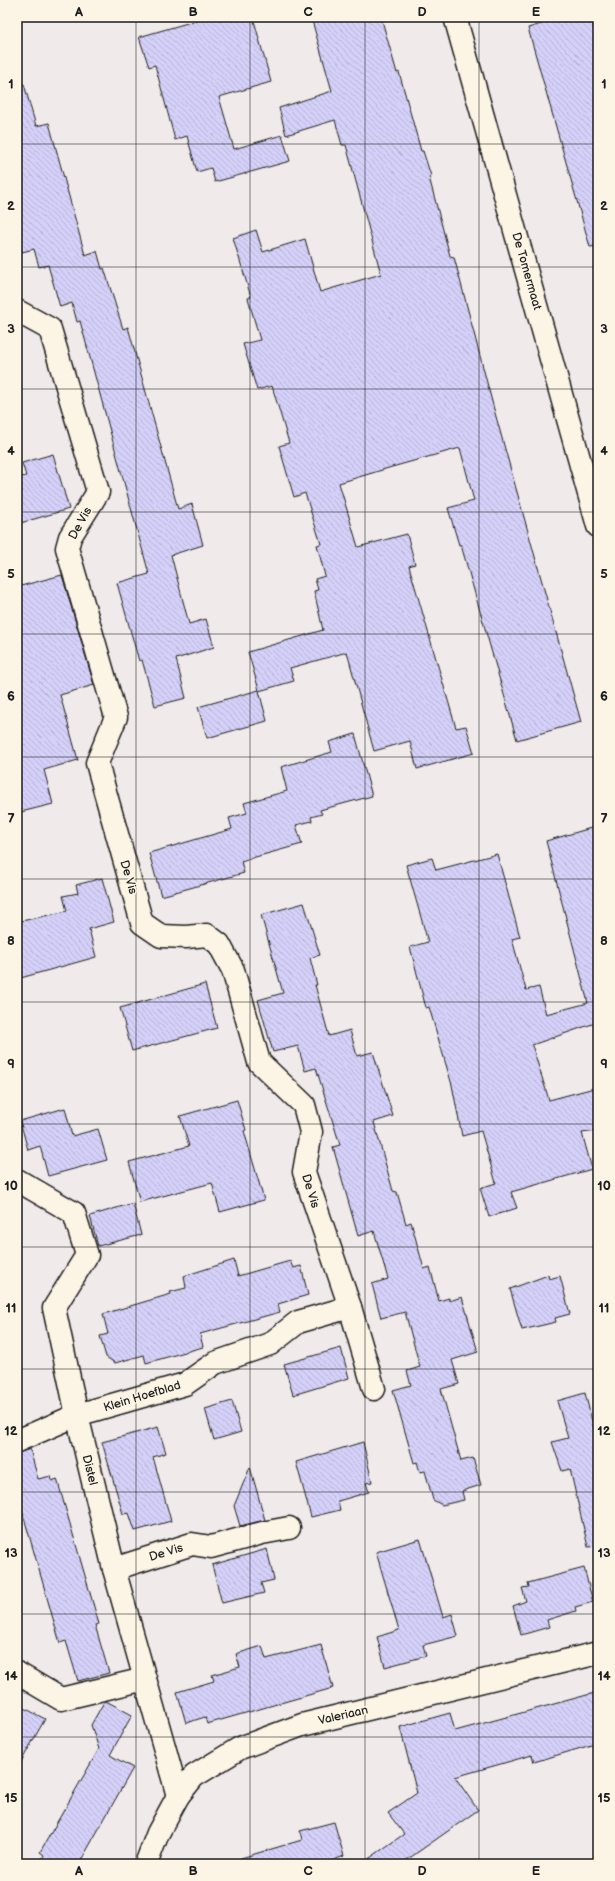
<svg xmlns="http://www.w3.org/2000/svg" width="615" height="1881" font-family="'Balsamiq Sans',sans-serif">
  <defs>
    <pattern id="building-back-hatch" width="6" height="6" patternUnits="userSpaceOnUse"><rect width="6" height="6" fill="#d5d0f8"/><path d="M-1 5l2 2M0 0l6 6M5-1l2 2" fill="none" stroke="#b6b2d4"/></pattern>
  </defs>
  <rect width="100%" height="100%" fill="#f0eaeb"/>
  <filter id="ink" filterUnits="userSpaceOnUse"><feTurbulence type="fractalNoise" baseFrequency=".025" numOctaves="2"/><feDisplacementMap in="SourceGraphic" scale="8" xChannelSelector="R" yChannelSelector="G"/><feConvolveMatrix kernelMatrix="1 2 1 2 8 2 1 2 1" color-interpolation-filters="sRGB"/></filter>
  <g filter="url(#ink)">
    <g fill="url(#building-back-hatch)" stroke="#1c1c1c">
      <path d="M 208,17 L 253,17 L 271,82 L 219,97 L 234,149 L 282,135 L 290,161 L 215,182 L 211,168 L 197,172 L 187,136 L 175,140 L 155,65 L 149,67 L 139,37 Z"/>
      <path d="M 311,17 L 381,17 L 397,73 L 399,72 L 421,151 L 423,151 L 431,176 L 429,177 L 450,256 L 454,257 L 495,413 L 581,722 L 517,740 L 461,545 L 459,545 L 448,508 L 474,501 L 460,448 L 392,467 L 339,483 L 358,547 L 407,534 L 415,564 L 409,566 L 456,728 L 466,726 L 474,753 L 417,769 L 410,741 L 374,751 L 347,652 L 290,668 L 294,681 L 259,691 L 267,721 L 207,738 L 198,707 L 259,690 L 248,652 L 323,630 L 314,591 L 318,590 L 315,579 L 325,576 L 317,545 L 321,544 L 305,493 L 294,497 L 279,446 L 289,443 L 272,386 L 257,390 L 243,344 L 260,340 L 248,298 L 251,297 L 233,238 L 256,230 L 263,252 L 305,239 L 320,292 L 381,274 L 346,145 L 342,145 L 335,120 L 286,135 L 279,108 L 332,91 Z"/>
      <path d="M 564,17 L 591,17 L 598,42 L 598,246 L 590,247 L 528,28 Z"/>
      <path d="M 24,84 L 36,126 L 49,123 L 85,255 L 97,251 L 102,269 L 104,268 L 123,329 L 128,327 L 178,509 L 192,504 L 203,545 L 171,555 L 189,624 L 206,619 L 214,647 L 176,659 L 186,698 L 155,706 L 142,660 L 139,661 L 117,583 L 149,574 L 80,321 L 77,322 L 72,303 L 60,307 L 48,265 L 39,267 L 34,249 L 22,252 L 17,235 L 17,85 Z"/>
      <path d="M 53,454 L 69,509 L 17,524 L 17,478 L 26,476 L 22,463 Z"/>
      <path d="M 62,575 L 94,685 L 60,695 L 78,760 L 44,770 L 53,804 L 17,813 L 17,587 Z"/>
      <path d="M 355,734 L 372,796 L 320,810 L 322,814 L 311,817 L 312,821 L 296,825 L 302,844 L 241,861 L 244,873 L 161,896 L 149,853 L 232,829 L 229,818 L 247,813 L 244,803 L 287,791 L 281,767 L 332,752 L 329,742 Z"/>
      <path d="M 598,826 L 598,1022 L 532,1045 L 549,1100 L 598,1087 L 598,1131 L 582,1133 L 592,1169 L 511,1192 L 517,1208 L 489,1217 L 480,1188 L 496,1183 L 481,1131 L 462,1136 L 452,1085 L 429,1007 L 426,1008 L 410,947 L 428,942 L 406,865 L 432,858 L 436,870 L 497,854 L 520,937 L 512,939 L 526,990 L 539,987 L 546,1014 L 588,1003 L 546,841 Z"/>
      <path d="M 102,878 L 114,922 L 89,929 L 96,957 L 17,979 L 17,922 L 67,911 L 63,896 L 78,893 L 76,885 Z"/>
      <path d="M 304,903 L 320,955 L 310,958 L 317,985 L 315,985 L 329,1036 L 350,1030 L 357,1056 L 373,1052 L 393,1116 L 374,1122 L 393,1191 L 397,1192 L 406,1224 L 411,1222 L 424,1269 L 430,1267 L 439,1301 L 449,1298 L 449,1301 L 462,1297 L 478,1352 L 452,1360 L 459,1384 L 441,1389 L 461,1461 L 473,1458 L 481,1485 L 462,1491 L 464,1500 L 442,1505 L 433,1500 L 425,1471 L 420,1472 L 417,1462 L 414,1463 L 393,1390 L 411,1385 L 407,1371 L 420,1367 L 405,1312 L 381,1318 L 372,1284 L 388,1279 L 374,1231 L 358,1236 L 333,1147 L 340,1145 L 316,1068 L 305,1071 L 298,1046 L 273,1052 L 258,1000 L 283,993 L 261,915 Z"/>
      <path d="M 205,984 L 217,1028 L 132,1051 L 120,1008 Z"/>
      <path d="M 237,1100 L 246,1130 L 244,1131 L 264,1200 L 220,1212 L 212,1183 L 140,1202 L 129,1162 L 189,1146 L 180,1116 Z"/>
      <path d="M 65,1108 L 72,1136 L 98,1129 L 107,1160 L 48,1176 L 40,1146 L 28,1150 L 20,1121 Z"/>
      <path d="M 133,1203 L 141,1235 L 98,1246 L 90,1216 Z"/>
      <path d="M 234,1260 L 238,1276 L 290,1261 L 293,1268 L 301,1266 L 308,1295 L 278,1304 L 280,1312 L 200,1334 L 203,1347 L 146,1363 L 144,1355 L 115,1363 L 106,1357 L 100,1336 L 108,1334 L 103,1314 L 171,1294 L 170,1292 L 186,1288 L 184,1276 Z"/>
      <path d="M 548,1275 L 549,1279 L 560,1276 L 570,1314 L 555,1318 L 556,1322 L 522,1330 L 510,1289 Z"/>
      <path d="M 341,1348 L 349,1378 L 293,1395 L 284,1364 Z"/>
      <path d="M 585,1393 L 598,1445 L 598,1546 L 588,1547 L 570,1469 L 562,1471 L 552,1442 L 568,1438 L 557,1401 Z"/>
      <path d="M 232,1401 L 241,1432 L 214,1440 L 205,1409 Z"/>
      <path d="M 158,1427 L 166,1453 L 153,1457 L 171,1521 L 135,1531 L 129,1513 L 123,1514 L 102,1442 Z"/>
      <path d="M 363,1442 L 372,1482 L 366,1483 L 369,1492 L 338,1501 L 340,1510 L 311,1517 L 296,1462 Z"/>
      <path d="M 30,1449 L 38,1479 L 51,1476 L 52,1481 L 57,1479 L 99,1624 L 95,1625 L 109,1673 L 78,1681 L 66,1641 L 60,1643 L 17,1493 L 17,1453 Z"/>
      <path d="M 250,1467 L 265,1520 L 240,1526 L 234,1506 Z"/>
      <path d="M 420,1539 L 443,1617 L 452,1614 L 458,1636 L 423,1645 L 426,1656 L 385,1667 L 377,1637 L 399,1630 L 376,1552 Z"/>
      <path d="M 267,1549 L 274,1580 L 261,1583 L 264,1593 L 222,1603 L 212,1565 Z"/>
      <path d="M 584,1568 L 593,1602 L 575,1607 L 576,1611 L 547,1620 L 549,1627 L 521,1635 L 513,1606 L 526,1601 L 522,1588 L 529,1587 L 528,1583 Z"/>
      <path d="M 321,1645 L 333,1688 L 207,1724 L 205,1717 L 186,1723 L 177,1692 L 214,1681 L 212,1675 L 240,1667 L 236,1654 L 262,1646 L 266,1659 Z"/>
      <path d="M 598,1692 L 598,1743 L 534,1762 L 532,1755 L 455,1777 L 478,1810 L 401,1864 L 370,1864 L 367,1860 L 404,1834 L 388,1813 L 417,1793 L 400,1727 L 450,1713 L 455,1731 Z"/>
      <path d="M 106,1701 L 132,1715 L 110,1755 L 133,1768 L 79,1864 L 39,1864 L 44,1855 L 40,1852 L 99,1749 L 91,1725 L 104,1702 Z"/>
      <path d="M 17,1704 L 45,1719 L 17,1769 Z"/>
      <path d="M 334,1822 L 344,1856 L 324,1864 L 242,1864 L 241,1858 L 302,1840 L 300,1831 Z"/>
    </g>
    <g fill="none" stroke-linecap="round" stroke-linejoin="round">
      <g stroke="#1c1c1c" stroke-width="25">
        <g id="street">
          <path d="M 455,17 L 598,526"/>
          <path d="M 17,311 L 50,329 L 98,492 L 70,537 L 67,548 L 116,717 L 97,763 L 142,923 L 161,936 L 186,937 L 207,935 L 219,944 L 233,970 L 259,1062 L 304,1105 L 311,1132 L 304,1172 L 350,1307 L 374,1389"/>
          <path d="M 17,1180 L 74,1213 L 87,1255 L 54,1308 L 77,1415 L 114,1569 L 178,1796"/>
          <path d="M 17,1441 L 77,1415 L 185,1384 L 215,1363 L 270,1344 L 298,1322 L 350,1307"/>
          <path d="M 114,1569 L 192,1544 L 211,1547 L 262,1533 L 289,1528"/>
          <path d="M 17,1673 L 61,1699 L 145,1679"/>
          <path d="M 146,1864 L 158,1833 L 178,1796 L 194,1776 L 240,1748 L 302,1725 L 598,1653"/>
        </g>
      </g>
      <use href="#street" stroke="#fcf5e5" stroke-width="22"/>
    </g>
  </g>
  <path fill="none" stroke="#1c1c1c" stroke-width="1" stroke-opacity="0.55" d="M 136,17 L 136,1864M 250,17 L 250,1864M 365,17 L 365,1864M 479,17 L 479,1864M 17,144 L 598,144M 17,267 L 598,267M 17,389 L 598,389M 17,512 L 598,512M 17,634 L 598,634M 17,757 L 598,757M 17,879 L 598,879M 17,1002 L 598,1002M 17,1124 L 598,1124M 17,1247 L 598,1247M 17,1369 L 598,1369M 17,1492 L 598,1492M 17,1614 L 598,1614M 17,1737 L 598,1737"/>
  <g text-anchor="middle" stroke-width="3" stroke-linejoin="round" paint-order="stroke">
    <g font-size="12" fill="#1c1c1c" stroke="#fcf5e5">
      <text transform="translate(527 271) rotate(74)" y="4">De Tomermaat</text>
      <text transform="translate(80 523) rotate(-61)" y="4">De Vis</text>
      <text transform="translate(129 877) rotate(74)" y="4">De Vis</text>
      <text transform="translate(311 1191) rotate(73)" y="4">De Vis</text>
      <text transform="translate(142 1396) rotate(-17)" y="4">Klein Hoefblad</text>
      <text transform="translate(90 1470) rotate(76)" y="4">Distel</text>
      <text transform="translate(166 1552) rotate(-17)" y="4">De Vis</text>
      <text transform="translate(343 1715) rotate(-13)" y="4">Valeriaan</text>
    </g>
  </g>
  <rect width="615" height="1881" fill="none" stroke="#fcf5e5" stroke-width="44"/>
  <rect x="22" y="22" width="571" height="1837" fill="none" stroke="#1c1c1c" stroke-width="1.5"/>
  <g font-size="13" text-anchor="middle" font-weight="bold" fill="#1c1c1c">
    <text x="79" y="16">A</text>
    <text x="193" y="16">B</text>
    <text x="308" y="16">C</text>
    <text x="422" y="16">D</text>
    <text x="536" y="16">E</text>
    <text x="11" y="88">1</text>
    <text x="604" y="88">1</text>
    <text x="11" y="210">2</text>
    <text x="604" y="210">2</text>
    <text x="11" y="333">3</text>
    <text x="604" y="333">3</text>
    <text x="11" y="455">4</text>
    <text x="604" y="455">4</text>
    <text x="11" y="578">5</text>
    <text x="604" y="578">5</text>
    <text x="11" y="700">6</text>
    <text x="604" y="700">6</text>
    <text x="11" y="823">7</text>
    <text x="604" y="823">7</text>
    <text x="11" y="945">8</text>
    <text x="604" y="945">8</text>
    <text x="11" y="1068">9</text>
    <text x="604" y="1068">9</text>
    <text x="11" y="1190">10</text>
    <text x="604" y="1190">10</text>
    <text x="11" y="1312">11</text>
    <text x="604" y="1312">11</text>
    <text x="11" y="1435">12</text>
    <text x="604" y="1435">12</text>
    <text x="11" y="1557">13</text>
    <text x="604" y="1557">13</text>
    <text x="11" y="1680">14</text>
    <text x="604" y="1680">14</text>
    <text x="11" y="1802">15</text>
    <text x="604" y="1802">15</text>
    <text x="79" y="1875">A</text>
    <text x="193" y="1875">B</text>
    <text x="308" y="1875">C</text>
    <text x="422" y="1875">D</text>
    <text x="536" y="1875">E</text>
  </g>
</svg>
